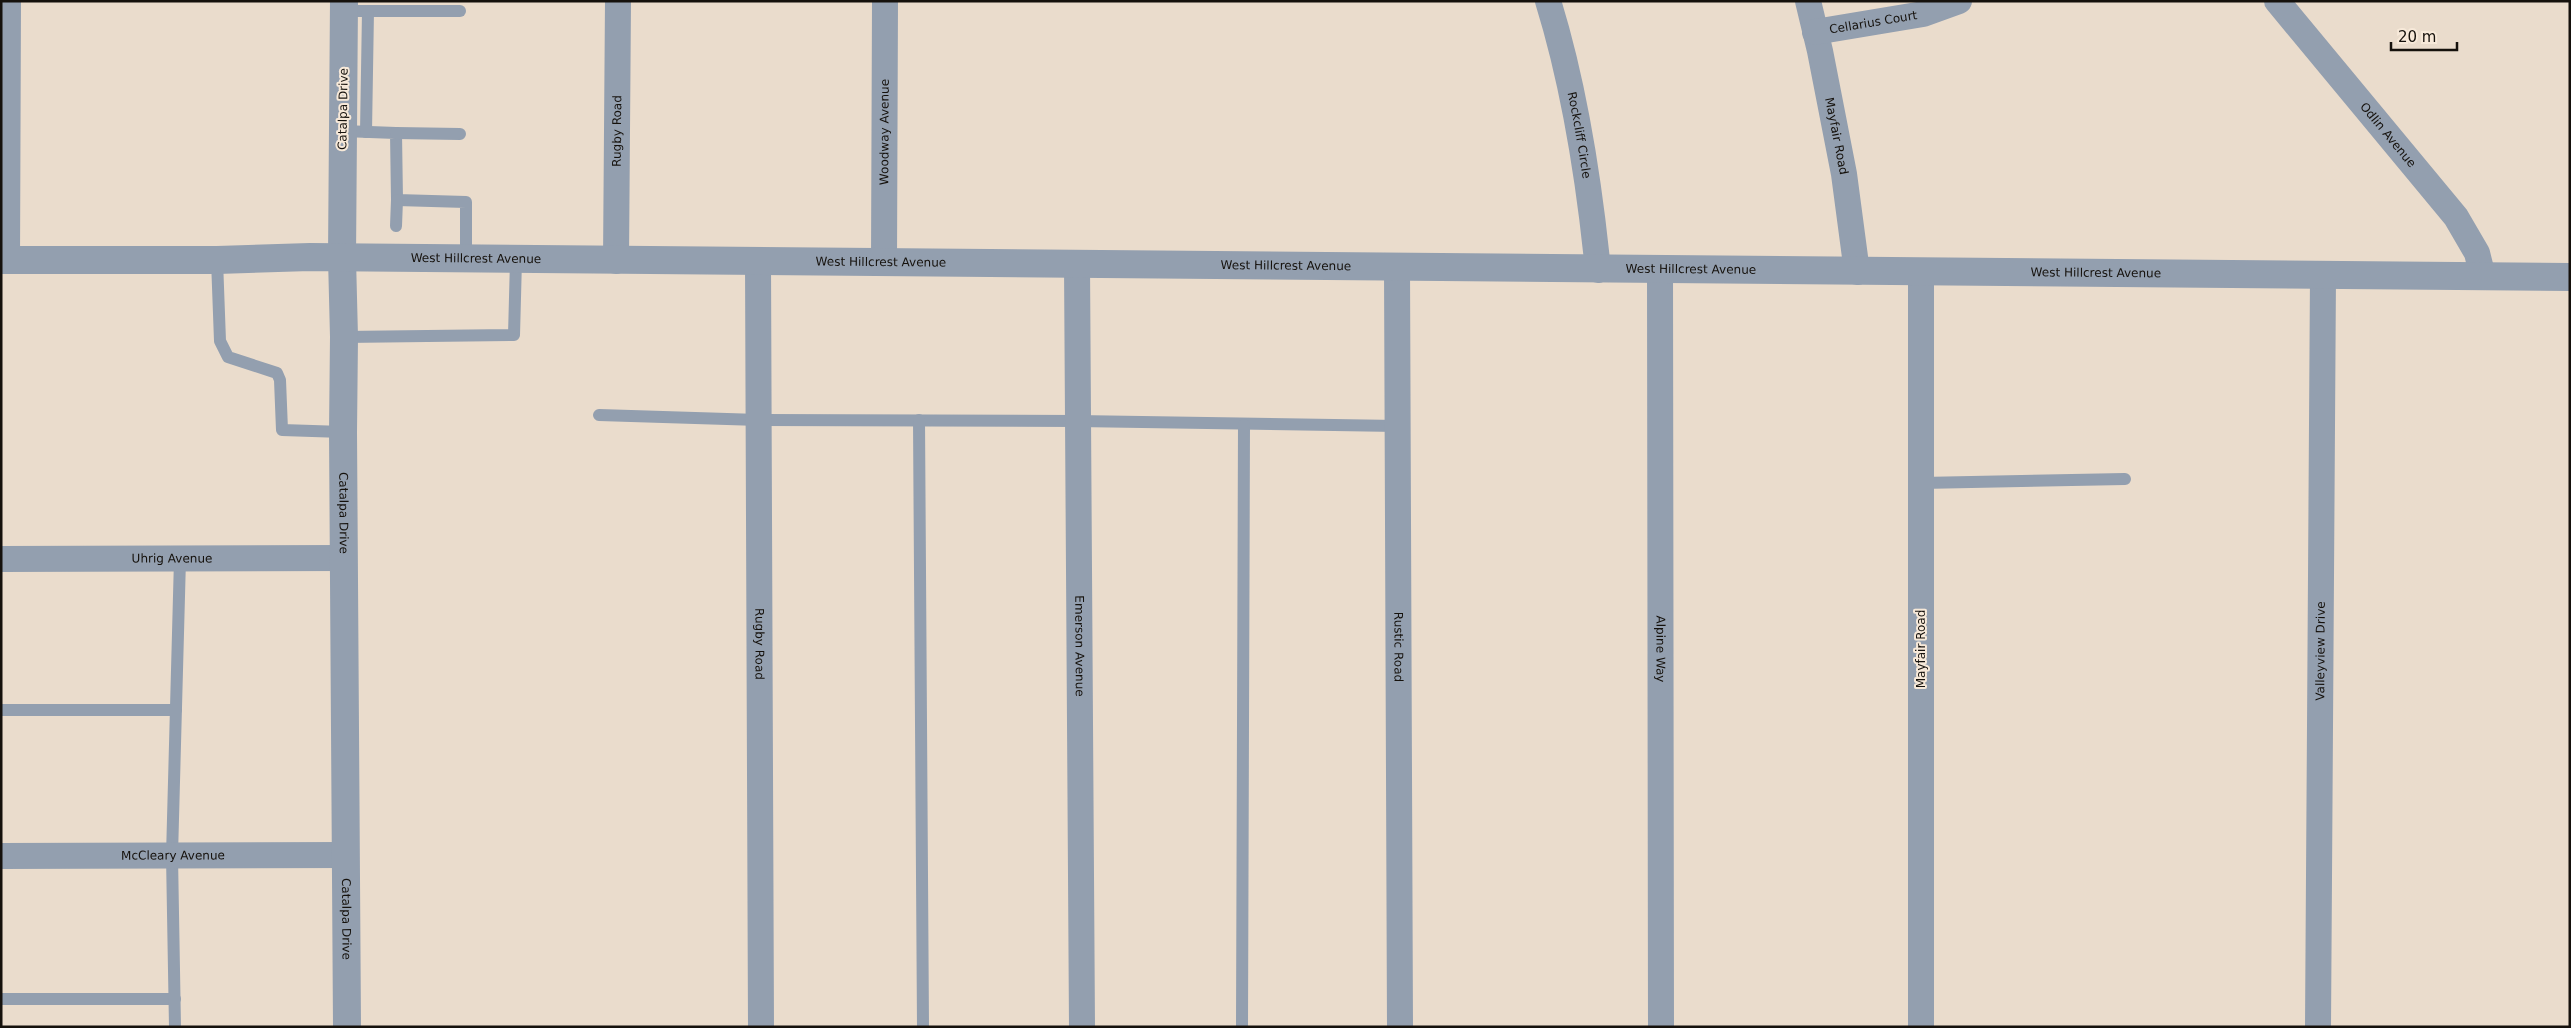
<svg xmlns="http://www.w3.org/2000/svg" width="2571" height="1028" font-family="'DejaVu Sans',sans-serif">
  <rect width="100%" height="100%" fill="#eadccc"/>
  <g fill="none" stroke-linecap="round" stroke-linejoin="round">
    <g stroke="#939faf" stroke-width="12">
      <path d="M 344,11 L 460,11"/>
      <path d="M 343,131 L 396,133 L 397,200 L 466,202 L 466,258"/>
      <path d="M 366,132 L 368,11"/>
      <path d="M 396,133 L 460,134"/>
      <path d="M 396,226 L 397,200"/>
      <path d="M 217,260 L 220,341 L 228,357 L 277,373 L 280,380 L 282,430 L 343,432"/>
      <path d="M 344,337 L 514,335 L 516,260"/>
      <path d="M 599,415 L 759,420 L 1077,421 L 1398,426"/>
      <path d="M 919,420 L 923,1027"/>
      <path d="M 1921,483 L 2125,479"/>
      <path d="M 1,710 L 176,710"/>
      <path d="M 1,999 L 175,999"/>
      <path d="M 175,1027 L 172,856 L 180,559"/>
      <path d="M 1242,1027 L 1244,425"/>
    </g>
    <g stroke="#939faf" stroke-width="26">
      <path id="s1" d="M 1548,1 C 1575,88 1589,180 1598,270"/>
      <path id="s2" d="M 1808,1 L 1820,51 L 1844,174 L 1857,272"/>
      <path id="s3" d="M 2277,1 L 2456,217 L 2477,253 L 2483,277"/>
      <path id="s4" d="M 1815,32 L 1923,14 L 1959,1"/>
      <path d="M 7,260 L 8,1"/>
      <path id="s5" d="M 616,261 L 618,1"/>
      <path id="s6" d="M 758,262 L 761,1027"/>
      <path id="s7" d="M 884,263 L 885,1"/>
      <path id="s8" d="M 1077,265 L 1082,1027"/>
      <path id="s9" d="M 1397,268 L 1400,1027"/>
      <path id="s10" d="M 1660,270 L 1661,1027"/>
      <path d="M 1921,272 L 1921,1027"/>
      <path id="s11" d="M 1,559 L 344,558"/>
      <path id="s12" d="M 1,856 L 346,855"/>
      <path id="s13" d="M 2318,1027 L 2323,275"/>
    </g>
    <g stroke="#939faf" stroke-width="28">
      <path id="s14" d="M 344,1 L 342,258 L 344,337 L 343,432 L 347,1027"/>
      <path id="s15" d="M 1,260 L 217,260 L 310,257 L 2570,277"/>
    </g>
  </g>
  <g text-anchor="middle" stroke-width="4" stroke-linejoin="round" paint-order="stroke">
    <g font-size="12" fill="#15110c" stroke="#f7e9d9">
      <text dy="4" stroke="none"><textPath href="#s4" startOffset="59">Cellarius Court</textPath></text>
      <text transform="translate(343 109) rotate(-89)" y="4">Catalpa Drive</text>
      <text dy="4" stroke="none"><textPath href="#s5" startOffset="130">Rugby Road</textPath></text>
      <text dy="4" stroke="none"><textPath href="#s7" startOffset="131">Woodway Avenue</textPath></text>
      <text dy="4" stroke="none"><textPath href="#s1" startOffset="138">Rockcliff Circle</textPath></text>
      <text dy="4" stroke="none"><textPath href="#s3" startOffset="174">Odlin Avenue</textPath></text>
      <text dy="4" stroke="none"><textPath href="#s2" startOffset="138">Mayfair Road</textPath></text>
      <text dy="4" stroke="none"><textPath href="#s15" startOffset="475">West Hillcrest Avenue</textPath></text>
      <text dy="4" stroke="none"><textPath href="#s15" startOffset="880">West Hillcrest Avenue</textPath></text>
      <text dy="4" stroke="none"><textPath href="#s15" startOffset="1285">West Hillcrest Avenue</textPath></text>
      <text dy="4" stroke="none"><textPath href="#s15" startOffset="1690">West Hillcrest Avenue</textPath></text>
      <text dy="4" stroke="none"><textPath href="#s15" startOffset="2095">West Hillcrest Avenue</textPath></text>
      <text dy="4" stroke="none"><textPath href="#s14" startOffset="512">Catalpa Drive</textPath></text>
      <text dy="4" stroke="none"><textPath href="#s11" startOffset="171">Uhrig Avenue</textPath></text>
      <text dy="4" stroke="none"><textPath href="#s6" startOffset="382">Rugby Road</textPath></text>
      <text dy="4" stroke="none"><textPath href="#s8" startOffset="381">Emerson Avenue</textPath></text>
      <text dy="4" stroke="none"><textPath href="#s9" startOffset="379">Rustic Road</textPath></text>
      <text dy="4" stroke="none"><textPath href="#s10" startOffset="379">Alpine Way</textPath></text>
      <text transform="translate(1921 649) rotate(-90)" y="4">Mayfair Road</text>
      <text dy="4" stroke="none"><textPath href="#s13" startOffset="376">Valleyview Drive</textPath></text>
      <text dy="4" stroke="none"><textPath href="#s12" startOffset="172">McCleary Avenue</textPath></text>
      <text dy="4" stroke="none"><textPath href="#s14" startOffset="918">Catalpa Drive</textPath></text>
    </g>
  </g>
  <rect width="2571" height="1028" fill="none" stroke="#15110c" stroke-width="5"/>
  <path d="M2391 42v8h66v-8" fill="none" stroke="#15110c" stroke-width="2.5"/>
  <text x="2398" y="42" font-size="15" fill="#15110c" stroke="#f7e9d9" stroke-width="4" paint-order="stroke">20 m</text>
</svg>
